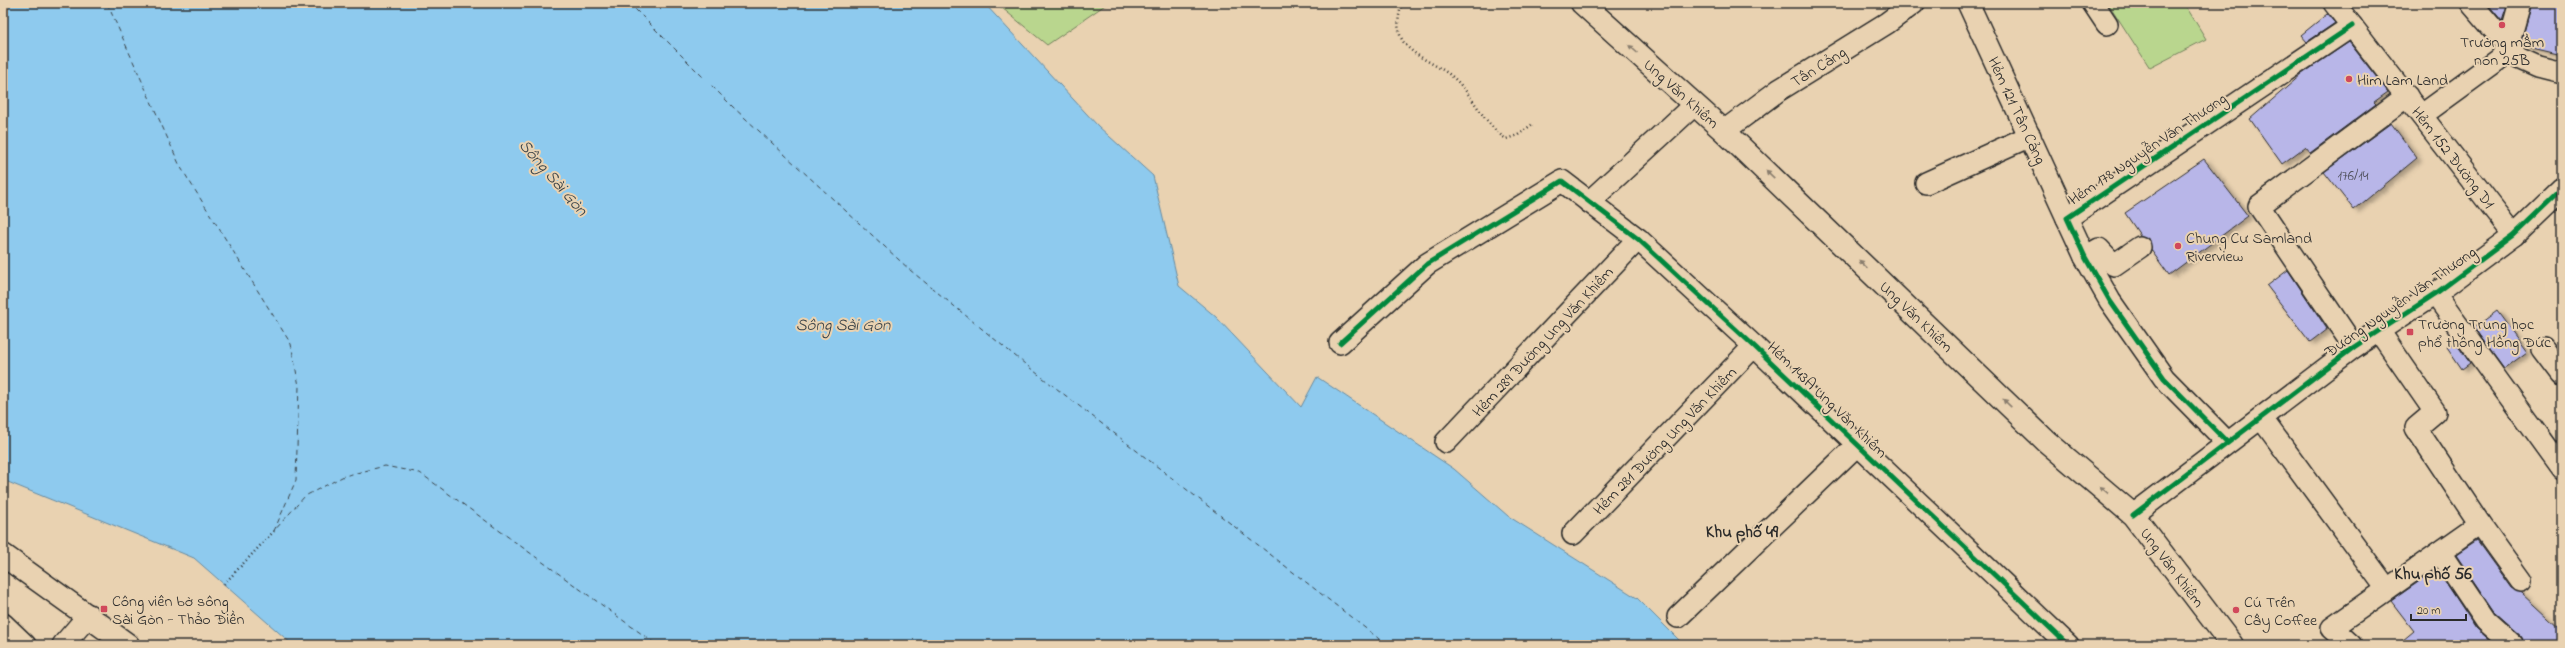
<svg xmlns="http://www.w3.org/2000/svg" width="2565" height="648" font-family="'Indie Flower',sans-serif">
  <defs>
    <filter id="shadow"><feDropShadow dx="4.5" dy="2.5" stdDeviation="2" flood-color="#0004"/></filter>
  </defs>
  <rect width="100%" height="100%" fill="#e9d2b1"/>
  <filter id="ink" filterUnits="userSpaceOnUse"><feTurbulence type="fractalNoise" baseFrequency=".025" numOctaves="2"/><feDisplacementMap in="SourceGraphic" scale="8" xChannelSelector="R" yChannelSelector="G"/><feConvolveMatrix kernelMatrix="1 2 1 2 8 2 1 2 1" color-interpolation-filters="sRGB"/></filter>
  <g filter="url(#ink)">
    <g fill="#b9d68e" stroke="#72805c">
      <path d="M 996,3 L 1108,3 L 1047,45 Z"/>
      <path d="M 2108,3 L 2184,3 L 2206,39 L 2150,68 Z"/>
    </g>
    <path fill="#8ecaee" stroke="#668aa0" d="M 3,3 L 984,3 L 1098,126 L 1153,176 L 1179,286 L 1216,317 L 1301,407 L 1317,377 L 1454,469 L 1508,516 L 1637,598 L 1684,645 L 293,645 L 194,558 L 3,480 Z"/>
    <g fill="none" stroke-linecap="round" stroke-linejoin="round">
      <g stroke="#3a4348" stroke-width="1" stroke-dasharray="5 4" stroke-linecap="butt">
        <path d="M 107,3 L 180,166 L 291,344 L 299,386 L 296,480 L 274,531 L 305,496 L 344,476 L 385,466 L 420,473 L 657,645"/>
        <path d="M 629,3 L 733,107 L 910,270 L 1025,364 L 1387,645"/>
      </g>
    </g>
    <g fill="#b8b6e8" stroke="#2b2b2b" filter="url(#shadow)">
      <path d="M 2487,3 L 2508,3 L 2502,21 Z"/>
      <path d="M 2532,3 L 2562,3 L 2562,55 L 2524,46 L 2521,43 Z"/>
      <path d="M 2327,14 L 2335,23 L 2307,42 L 2301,35 Z"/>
      <path d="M 2349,42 L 2388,92 L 2374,102 L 2376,104 L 2310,153 L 2305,147 L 2282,164 L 2250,119 L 2302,74 Z"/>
      <path d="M 2391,123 L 2417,158 L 2354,210 L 2324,172 Z"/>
      <path d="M 2204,159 L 2248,216 L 2169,275 L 2151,250 L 2150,240 L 2140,235 L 2125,213 Z"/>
      <path d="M 2288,270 L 2327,329 L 2310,342 L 2267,286 Z"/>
      <path d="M 2497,311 L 2527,352 L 2504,369 L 2474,328 Z"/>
      <path d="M 2455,342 L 2470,363 L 2462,369 L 2447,347 Z"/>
      <path d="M 2477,541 L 2511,588 L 2522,593 L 2562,630 L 2562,645 L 2525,645 L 2521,636 L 2495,613 L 2456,555 Z"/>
      <path d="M 2437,569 L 2476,628 L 2495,645 L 2397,645 L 2414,631 L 2391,601 Z"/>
    </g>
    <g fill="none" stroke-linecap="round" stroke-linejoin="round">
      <g stroke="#2b2b2b" stroke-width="24">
        <g id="minor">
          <path d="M 1968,3 L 2067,218"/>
          <path d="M 2093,3 L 2107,24"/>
          <path d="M 2334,3 L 2514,235"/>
          <path d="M 2471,3 L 2518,58 L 2538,67 L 2562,73"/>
          <path d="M 2422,115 L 2499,59 L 2508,46 L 2520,3"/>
          <path d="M 1724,131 L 1779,90 L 1887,23 L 1914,3"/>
          <path d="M 1926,183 L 2030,136"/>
          <path d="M 1589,202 L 1694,105"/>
          <path d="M 2085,257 L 2099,249 L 2114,265 L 2140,247"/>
          <path d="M 2435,294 L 2562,469"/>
          <path d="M 2379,331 L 2435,412 L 2416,428 L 2480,524 L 2521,581"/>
          <path d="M 1340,343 L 1427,264 L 1562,181 L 1638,239 L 1754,346 L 2068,645"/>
          <path d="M 2354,347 L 2259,206 L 2407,96"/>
          <path d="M 2543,349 L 2562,374"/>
          <path d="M 2262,419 L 2387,589"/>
          <path d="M 1446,442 L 1638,239"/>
          <path d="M 2227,442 L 2164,378 L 2110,301 L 2085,257 L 2067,218 L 2352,26"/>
          <path d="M 2133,515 L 2354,347 L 2435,294 L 2514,235 L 2562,189"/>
          <path d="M 1573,534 L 1754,346"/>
          <path d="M 2441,554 L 2486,621 L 2513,645"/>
          <path d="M 1678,617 L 1857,445"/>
          <path d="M 3,624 L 25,645"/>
          <path d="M 63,645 L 89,615"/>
          <path d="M 2351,645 L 2332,628 L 2480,524"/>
        </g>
      </g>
      <g stroke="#2b2b2b" stroke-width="25">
        <g id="major">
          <path d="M 1582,3 L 1724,131 L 2046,441 L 2133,515 L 2232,645"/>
          <path d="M 3,555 L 128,645"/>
        </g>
      </g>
      <g stroke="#2b2b2b" stroke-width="2.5" stroke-dasharray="1 3" stroke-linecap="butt">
        <path d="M 1402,3 C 1398,17 1395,31 1405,44 C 1417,59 1440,65 1455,79 C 1474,97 1484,124 1506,139 L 1518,135 L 1534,123"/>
        <path d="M 224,584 L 274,531"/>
      </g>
      <use href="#minor" stroke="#e9d2b1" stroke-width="21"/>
      <use href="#major" stroke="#e9d2b1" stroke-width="22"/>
      <g stroke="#e9d2b1" stroke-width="8">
        <g id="cycleway">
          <path d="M 1340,343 L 1427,264 L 1562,181 L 1638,239 L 1754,346 L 2068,645"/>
          <path d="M 2227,442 L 2164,378 L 2110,301 L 2085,257 L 2067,218 L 2352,26"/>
          <path d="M 2133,515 L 2354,347 L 2435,294 L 2514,235 L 2562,189"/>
        </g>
      </g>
      <use href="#cycleway" stroke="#00873e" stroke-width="5"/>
    </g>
    <defs><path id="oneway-solid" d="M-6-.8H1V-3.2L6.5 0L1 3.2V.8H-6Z"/></defs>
    <g fill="#8a7e6e">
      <use href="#oneway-solid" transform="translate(1633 49) rotate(-138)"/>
      <use href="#oneway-solid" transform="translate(1770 174) rotate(-136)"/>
      <use href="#oneway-solid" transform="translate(1863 264) rotate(-136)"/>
      <use href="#oneway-solid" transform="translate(2007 403) rotate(-136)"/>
      <use href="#oneway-solid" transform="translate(2104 490) rotate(-140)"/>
    </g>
  </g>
  <g fill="#d1495b" stroke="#e9d2b1" stroke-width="1.5">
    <circle cx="2502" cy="25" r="4"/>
    <circle cx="2349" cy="79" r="4"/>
    <circle cx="2178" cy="246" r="4"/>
    <rect x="2406" y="328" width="8" height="8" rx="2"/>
    <rect x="100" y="605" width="8" height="8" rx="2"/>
    <circle cx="2236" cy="610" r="4"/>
  </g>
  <g text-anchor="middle" stroke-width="4" stroke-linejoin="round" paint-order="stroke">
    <g font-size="14" fill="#4e4e5a">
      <text x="2353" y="180">176/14</text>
    </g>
    <g font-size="16" fill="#2b2b2b" stroke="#e9d2b1" text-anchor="start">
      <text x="2502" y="47" text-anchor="middle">Trường mầm<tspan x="2502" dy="18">non 25B</tspan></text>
      <text x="2357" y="85">Him Lam Land</text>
      <text x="2186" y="243">Chung Cư Samland<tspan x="2186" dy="18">Riverview</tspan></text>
      <text x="2418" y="329">Trường Trung học<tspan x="2418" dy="18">phổ thông Hồng Đức</tspan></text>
      <text x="112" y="606">Công viên bờ sông<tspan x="112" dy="18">Sài Gòn - Thảo Điền</tspan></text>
      <text x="2244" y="607">Cú Trên<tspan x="2244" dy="18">Cây Coffee</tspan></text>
    </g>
    <g font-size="16" fill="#2b2b2b" stroke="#e9d2b1">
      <text transform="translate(1818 66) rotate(-32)" y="6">Tân Cảng</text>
      <text transform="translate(1682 93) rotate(42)" y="6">Ung Văn Khiêm</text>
      <text transform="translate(2018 110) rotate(65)" y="6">Hẻm 121 Tân Cảng</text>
      <text transform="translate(2147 148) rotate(-34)" y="6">Hẻm 178 Nguyễn Văn Thương</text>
      <text transform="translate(2454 157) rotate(52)" y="6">Hẻm 152 Đường D1</text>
      <text transform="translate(2400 301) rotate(-35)" y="6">Đường Nguyễn Văn Thương</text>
      <text transform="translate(1917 316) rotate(44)" y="6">Ung Văn Khiêm</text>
      <text transform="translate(1542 341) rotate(-47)" y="6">Hẻm 289 Đường Ung Văn Khiêm</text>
      <text transform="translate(1828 399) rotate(44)" y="6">Hẻm 143A Ung Văn Khiêm</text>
      <text transform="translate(1664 440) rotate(-46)" y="6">Hẻm 281 Đường Ung Văn Khiêm</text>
      <text transform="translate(2173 567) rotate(53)" y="6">Ung Văn Khiêm</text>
    </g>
    <g font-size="17" font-style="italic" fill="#3a4348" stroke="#e9d2b1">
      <text transform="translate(554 177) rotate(49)" y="6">Sông Sài Gòn</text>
      <text x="843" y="330">Sông Sài Gòn</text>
    </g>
    <g font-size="17" font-weight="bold" fill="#2b2b2b" stroke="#e9d2b1">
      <text x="1742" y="537">Khu phố 49</text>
      <text x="2433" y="579">Khu phố 56</text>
    </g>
  </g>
  <rect width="2565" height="648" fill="none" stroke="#e9d2b1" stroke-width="16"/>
  <rect x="8" y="8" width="2549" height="632" fill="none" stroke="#2b2b2b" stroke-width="1.5" filter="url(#ink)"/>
  <path d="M2411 614v6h55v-6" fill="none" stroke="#2b2b2b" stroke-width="2"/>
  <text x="2417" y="614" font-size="12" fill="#2b2b2b" stroke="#e9d2b1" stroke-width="3" paint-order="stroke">20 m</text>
</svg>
